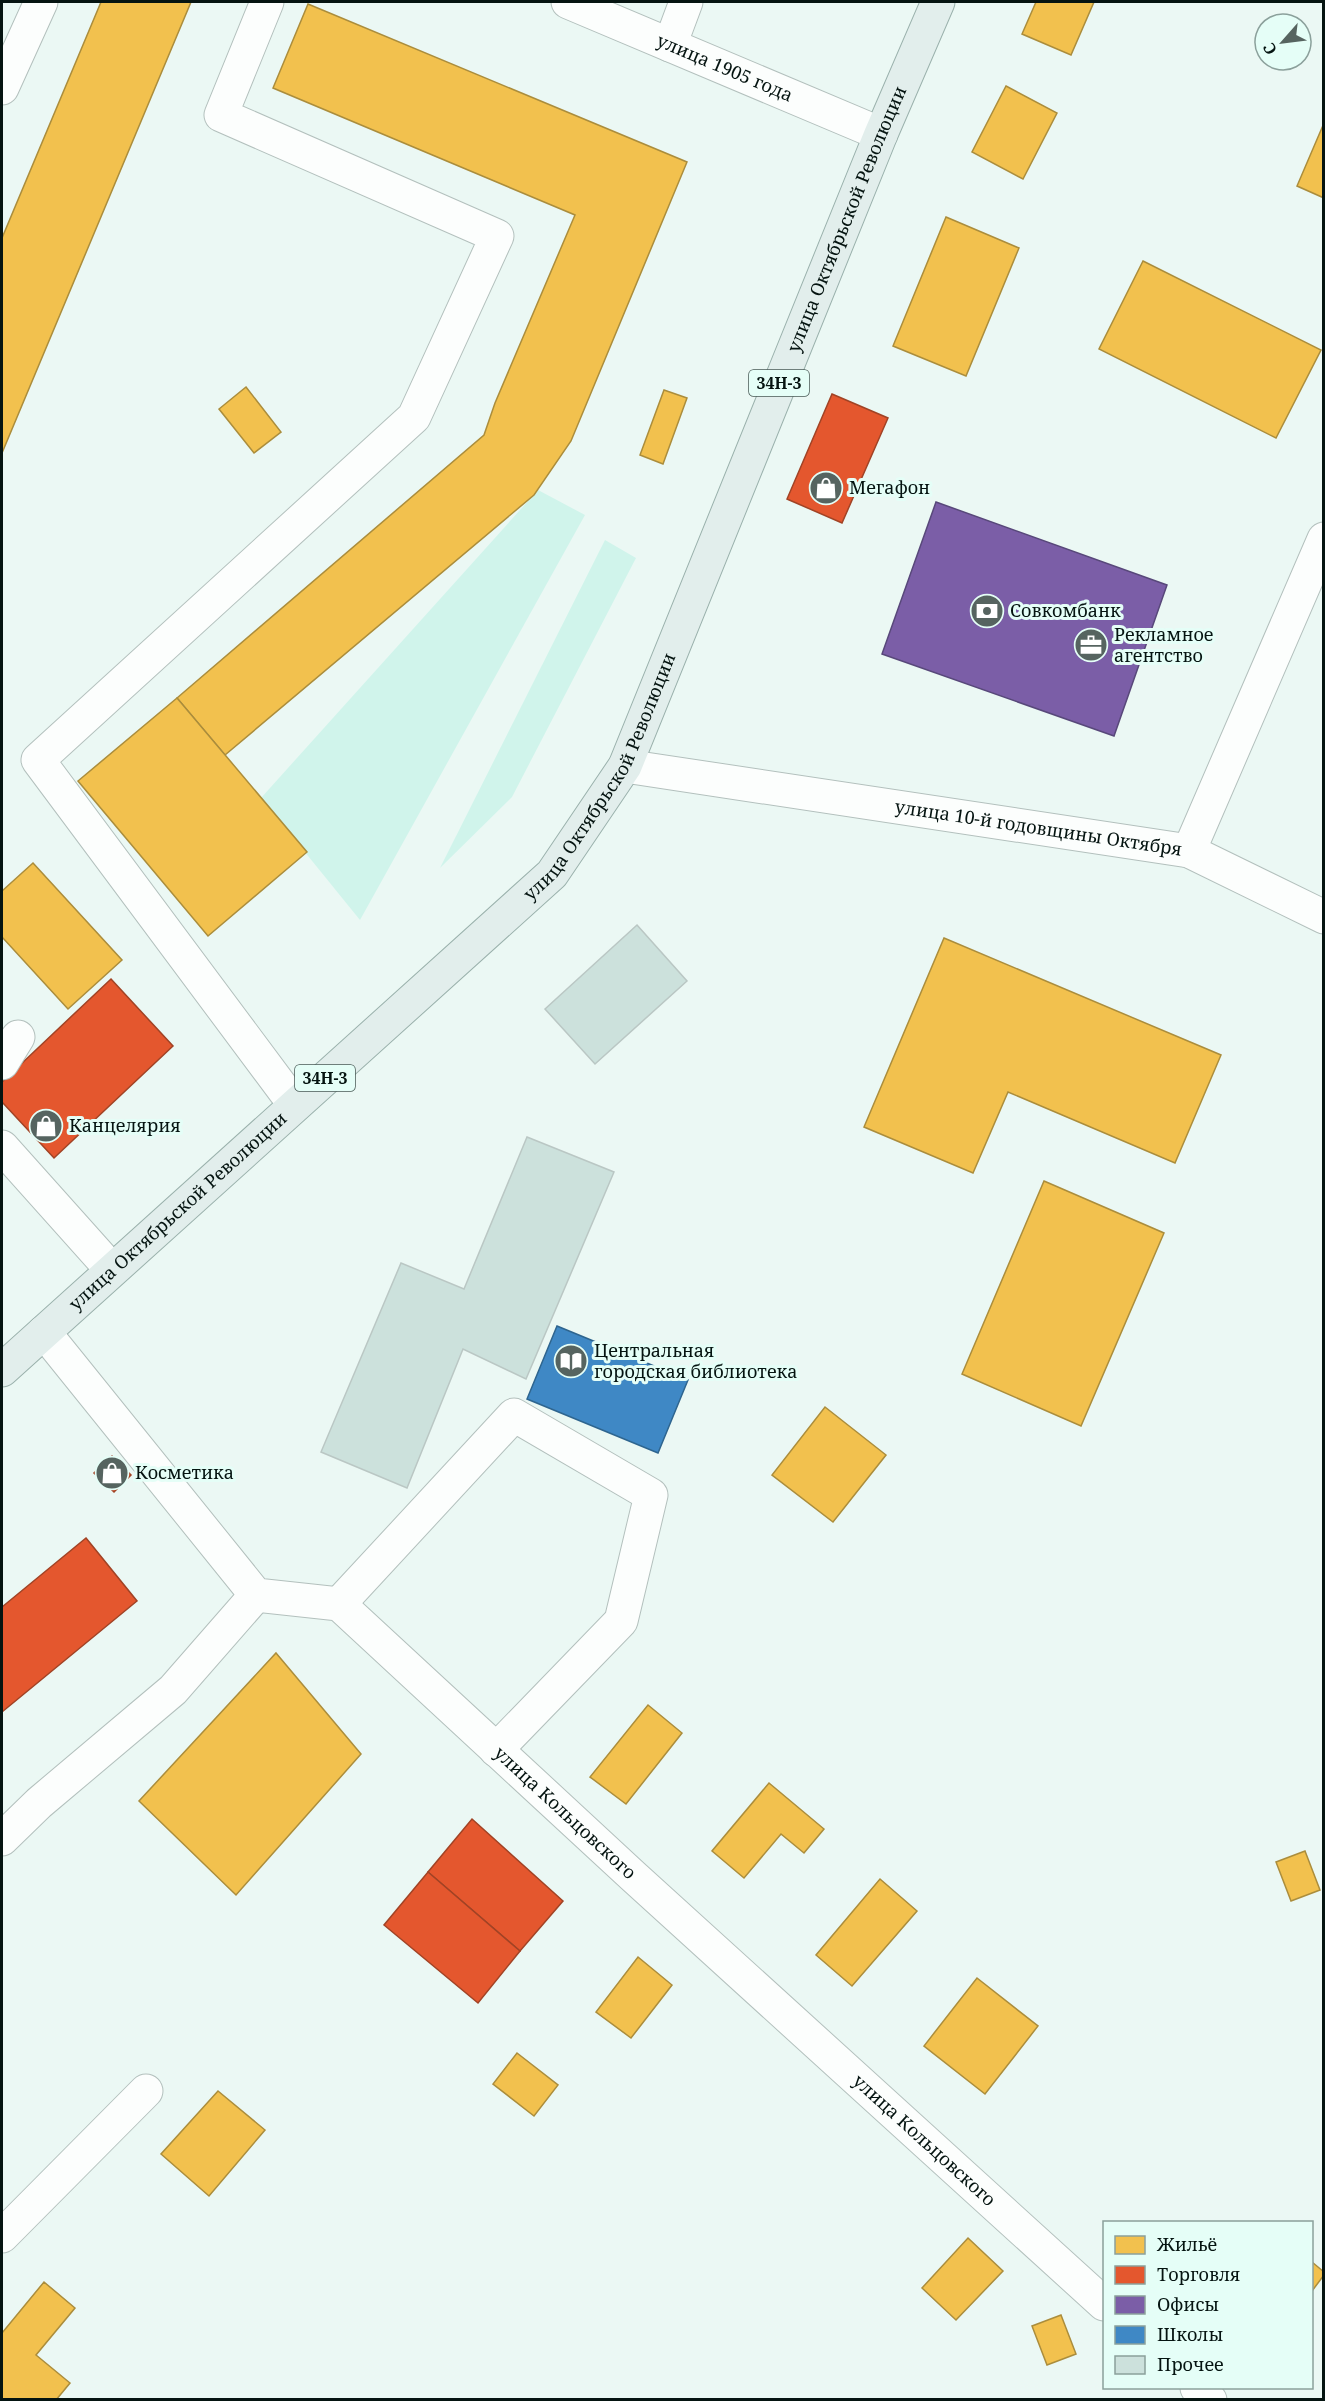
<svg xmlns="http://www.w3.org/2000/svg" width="1325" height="2401" font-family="'Noto Serif',serif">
  <rect width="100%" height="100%" fill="#ebf8f4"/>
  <g fill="#d0f4eb">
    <path d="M 538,490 L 585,515 L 360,920 L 261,798 Z"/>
    <path d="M 605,540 L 636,558 L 512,797 L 440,868 Z"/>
  </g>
  <g fill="#f2c14e" stroke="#ab8d3c" stroke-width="1.5">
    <path d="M 101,2 L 191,2 L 2,453 L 2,238 Z"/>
    <path d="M 1036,2 L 1094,2 L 1071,55 L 1022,34 Z"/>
    <path d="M 308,4 L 687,162 L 571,441 L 534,495 L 225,755 L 177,698 L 484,435 L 495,403 L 575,215 L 273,88 Z"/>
    <path d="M 1006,86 L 1057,113 L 1023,179 L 972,152 Z"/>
    <path d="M 1324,123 L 1324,198 L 1297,186 Z"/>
    <path d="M 946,217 L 1019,248 L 966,376 L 893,346 Z"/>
    <path d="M 1143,261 L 1321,350 L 1276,438 L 1099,349 Z"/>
    <path d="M 246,387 L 281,432 L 254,453 L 219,409 Z"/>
    <path d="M 664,390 L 687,398 L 663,464 L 640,455 Z"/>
    <path d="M 177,698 L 307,852 L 208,936 L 78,781 Z"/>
    <path d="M 33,863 L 122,960 L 68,1009 L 2,937 L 2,891 Z"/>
    <path d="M 944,938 L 1221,1055 L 1175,1163 L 1008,1092 L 973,1173 L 864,1127 Z"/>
    <path d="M 1044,1181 L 1164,1233 L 1081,1426 L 962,1374 Z"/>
    <path d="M 825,1407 L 886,1455 L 833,1522 L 772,1475 Z"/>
    <path d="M 276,1653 L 361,1754 L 236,1895 L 139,1801 Z"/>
    <path d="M 648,1705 L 682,1733 L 626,1804 L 590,1777 Z"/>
    <path d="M 769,1783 L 824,1829 L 804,1853 L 781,1834 L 744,1878 L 712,1851 Z"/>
    <path d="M 1305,1851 L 1320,1890 L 1291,1901 L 1276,1862 Z"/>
    <path d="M 880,1879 L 917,1911 L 852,1986 L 816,1955 Z"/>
    <path d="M 638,1957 L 672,1985 L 631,2038 L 596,2012 Z"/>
    <path d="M 977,1978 L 1038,2026 L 985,2094 L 924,2046 Z"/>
    <path d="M 517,2053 L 558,2085 L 534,2116 L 493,2084 Z"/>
    <path d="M 218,2091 L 265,2130 L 209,2196 L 161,2154 Z"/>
    <path d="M 968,2238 L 1003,2271 L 956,2320 L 922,2288 Z"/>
    <path d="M 1312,2262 L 1324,2272 L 1324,2275 L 1312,2291 Z"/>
    <path d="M 44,2282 L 75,2308 L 36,2355 L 70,2383 L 56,2400 L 2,2400 L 2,2333 Z"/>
    <path d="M 1061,2315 L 1076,2354 L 1047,2365 L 1032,2326 Z"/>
  </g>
  <g fill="#e4572e" stroke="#a14325" stroke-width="1.5">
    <path d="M 832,394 L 888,418 L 842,523 L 787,499 Z"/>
    <path d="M 111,979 L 173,1046 L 54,1158 L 2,1102 L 2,1082 Z"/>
    <path d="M 112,1456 L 131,1475 L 114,1492 L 94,1473 Z"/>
    <path d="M 86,1538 L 137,1601 L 2,1712 L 2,1607 Z"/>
    <path d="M 472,1819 L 563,1901 L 520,1951 L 428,1872 Z"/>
    <path d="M 428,1872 L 520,1951 L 478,2003 L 384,1925 Z"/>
  </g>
  <path fill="#7b5ea7" stroke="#58487a" stroke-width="1.5" d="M 936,502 L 1167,585 L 1114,736 L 882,654 Z"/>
  <path fill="#3f88c5" stroke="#2e658f" stroke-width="1.5" d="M 557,1326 L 688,1380 L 658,1453 L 527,1399 Z"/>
  <g fill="#cce1dc" stroke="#bac7c4" stroke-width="1.5">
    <path d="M 637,925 L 687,981 L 595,1064 L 545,1009 Z"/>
    <path d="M 527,1137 L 614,1172 L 526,1379 L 463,1349 L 407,1488 L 321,1452 L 401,1263 L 464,1289 Z"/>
  </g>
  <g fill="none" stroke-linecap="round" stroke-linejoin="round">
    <g stroke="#b3c0bd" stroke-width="35">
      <g id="minor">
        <path d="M 267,2 L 221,115 L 497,236 L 414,417 L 38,760 L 295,1105"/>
        <path id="s1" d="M 568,2 L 881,134"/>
        <path d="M 670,45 L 686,2"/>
        <path d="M 2,88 L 41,2"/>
        <path id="s2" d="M 625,766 L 1189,851 L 1324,917"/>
        <path d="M 1189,851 L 1324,539"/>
        <path d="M 2,1063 L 18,1037"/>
        <path d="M 2,1147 L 112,1270"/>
        <path id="s3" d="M 44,1332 L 256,1595 L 339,1604 L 633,1876 L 1104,2304"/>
        <path d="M 339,1604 L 514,1415 L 651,1495 L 621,1621 L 496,1750"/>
        <path d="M 2,1839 L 39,1803 L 173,1690 L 256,1595"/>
        <path d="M 2,2236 L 146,2091"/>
        <path d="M 1197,2388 L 1210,2400"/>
      </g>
    </g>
    <g stroke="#9ab1ac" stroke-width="35">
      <g id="major">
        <path id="s4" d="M 2,1370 L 552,874 L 625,766 L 881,134 L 938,2"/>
      </g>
    </g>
    <use href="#minor" stroke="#fcfefd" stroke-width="33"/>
    <use href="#major" stroke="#e2eeec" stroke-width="33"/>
  </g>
  <defs>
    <g id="shop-disc" transform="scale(1.725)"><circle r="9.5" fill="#566460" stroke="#e5fef7"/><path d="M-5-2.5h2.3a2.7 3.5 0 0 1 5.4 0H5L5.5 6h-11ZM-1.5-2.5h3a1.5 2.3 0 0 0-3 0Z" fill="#fff"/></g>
    <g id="bank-disc" transform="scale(1.725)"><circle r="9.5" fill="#566460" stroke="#e5fef7"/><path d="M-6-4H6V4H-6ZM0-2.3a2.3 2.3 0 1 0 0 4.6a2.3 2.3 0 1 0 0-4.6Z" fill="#fff"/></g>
    <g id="office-disc" transform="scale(1.725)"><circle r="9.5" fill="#566460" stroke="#e5fef7"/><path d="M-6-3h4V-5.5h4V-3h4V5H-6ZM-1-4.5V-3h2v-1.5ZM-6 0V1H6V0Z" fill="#fff"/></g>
    <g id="library-disc" transform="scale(1.725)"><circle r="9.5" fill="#566460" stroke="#e5fef7"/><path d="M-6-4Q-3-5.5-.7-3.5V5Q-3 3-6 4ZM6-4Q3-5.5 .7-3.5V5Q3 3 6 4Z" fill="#fff"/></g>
  </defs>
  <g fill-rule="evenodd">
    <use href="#shop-disc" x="826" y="488"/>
    <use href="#bank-disc" x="987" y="611"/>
    <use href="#office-disc" x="1091" y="645"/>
    <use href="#shop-disc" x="46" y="1126"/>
    <use href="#library-disc" x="571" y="1361"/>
    <use href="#shop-disc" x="112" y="1473"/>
  </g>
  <g text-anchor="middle" stroke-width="6" stroke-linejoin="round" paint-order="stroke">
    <g fill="#e5fef7" stroke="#485a56" stroke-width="1.5">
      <rect x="749" y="370" width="60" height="26" rx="4.5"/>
      <rect x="295" y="1065" width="60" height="26" rx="4.5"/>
    </g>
    <g font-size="16" font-weight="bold" fill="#051411">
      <text x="779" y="389">34Н-3</text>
      <text x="325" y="1084">34Н-3</text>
    </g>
    <g font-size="18" fill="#051411" stroke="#e5fef7">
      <text dy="6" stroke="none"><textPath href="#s1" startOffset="170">улица 1905 года</textPath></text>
      <text dy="6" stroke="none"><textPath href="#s4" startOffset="1461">улица Октябрьской Революции</textPath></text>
      <text dy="6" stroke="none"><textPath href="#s4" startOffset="849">улица Октябрьской Революции</textPath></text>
      <text dy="6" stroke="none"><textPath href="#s2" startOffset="418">улица 10-й годовщины Октября</textPath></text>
      <text dy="6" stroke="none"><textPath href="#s4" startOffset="237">улица Октябрьской Революции</textPath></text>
      <text dy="6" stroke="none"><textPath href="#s3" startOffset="729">улица Кольцовского</textPath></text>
      <text dy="6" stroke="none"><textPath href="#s3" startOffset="1215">улица Кольцовского</textPath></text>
    </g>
    <g font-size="18" fill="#051411" stroke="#e5fef7" text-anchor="start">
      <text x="849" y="494">Мегафон</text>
      <text x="1010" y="617">Совкомбанк</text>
      <text x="1114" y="641">Рекламное<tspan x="1114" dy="21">агентство</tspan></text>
      <text x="69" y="1132">Канцелярия</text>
      <text x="594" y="1357">Центральная<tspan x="594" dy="21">городская библиотека</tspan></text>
      <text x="135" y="1479">Косметика</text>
    </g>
  </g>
  <rect width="1325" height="2401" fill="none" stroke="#051411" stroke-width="6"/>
  <rect x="1103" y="2221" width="210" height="168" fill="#e5fef7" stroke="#8ba09b" stroke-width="1.5"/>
  <rect x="1115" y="2236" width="30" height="18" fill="#f2c14e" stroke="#8ba09b" stroke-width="1.5"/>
  <text x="1157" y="2251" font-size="18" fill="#051411">Жильё</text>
  <rect x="1115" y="2266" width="30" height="18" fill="#e4572e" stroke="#8ba09b" stroke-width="1.5"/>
  <text x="1157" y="2281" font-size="18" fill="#051411">Торговля</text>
  <rect x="1115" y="2296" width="30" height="18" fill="#7b5ea7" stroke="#8ba09b" stroke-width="1.5"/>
  <text x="1157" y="2311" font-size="18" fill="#051411">Офисы</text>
  <rect x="1115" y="2326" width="30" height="18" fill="#3f88c5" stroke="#8ba09b" stroke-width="1.5"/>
  <text x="1157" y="2341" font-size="18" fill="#051411">Школы</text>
  <rect x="1115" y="2356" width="30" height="18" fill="#cce1dc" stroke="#8ba09b" stroke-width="1.5"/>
  <text x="1157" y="2371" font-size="18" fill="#051411">Прочее</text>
  <g transform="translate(1283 42) rotate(242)"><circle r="28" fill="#e5fef7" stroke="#8ba09b" stroke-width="1.5"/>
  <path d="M0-4.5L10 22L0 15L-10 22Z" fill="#566460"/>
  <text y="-9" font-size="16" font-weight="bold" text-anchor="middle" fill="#051411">С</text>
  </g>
</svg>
